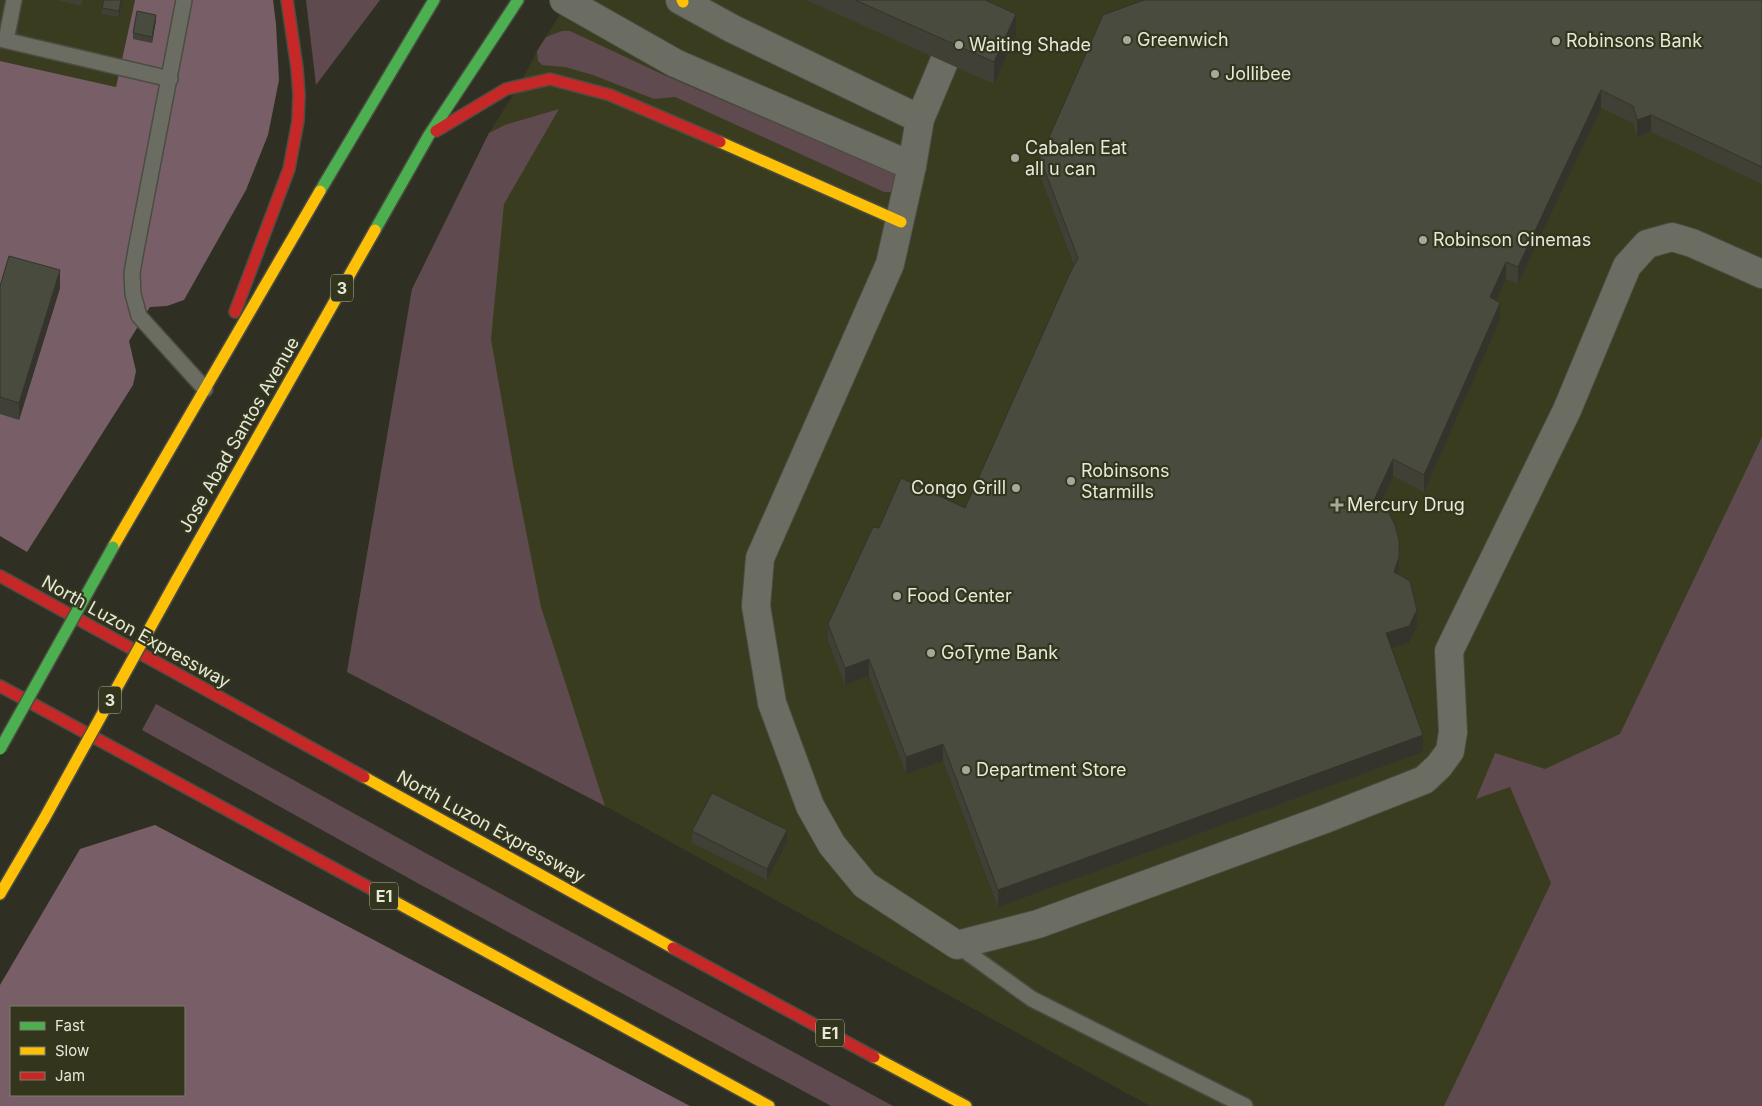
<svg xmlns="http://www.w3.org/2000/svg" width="1762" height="1106" font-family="Inter,sans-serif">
  <rect width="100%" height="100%" fill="#2f3023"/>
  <g fill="#393c1f">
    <path d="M 0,0 L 135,0 L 116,87 L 0,61 Z"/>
    <path d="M 569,0 L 1762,0 L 1762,1106 L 1150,1106 L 605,806 L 347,672 L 412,289 L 489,133 L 519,86 L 537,51 Z"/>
  </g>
  <g fill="#5f4a50">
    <path d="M 306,0 L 380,0 L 316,85 Z"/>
    <path d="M 562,31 L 570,31 L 666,76 L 894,174 L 900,181 L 893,192 L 884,192 L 675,97 L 654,99 L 593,75 L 565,67 L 542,65 L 538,61 L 537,51 L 546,37 Z"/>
    <path d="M 559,109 L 504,204 L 491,339 L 514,470 L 541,607 L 605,806 L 347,672 L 412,289 L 489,133 L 505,125 Z"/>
    <path d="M 1762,437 L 1762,1106 L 1444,1106 L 1551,883 L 1510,787 L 1476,799 L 1495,753 L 1545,769 L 1620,734 Z"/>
    <path d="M 156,704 L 431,856 L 893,1106 L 831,1106 L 421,885 L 142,730 Z"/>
  </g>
  <g fill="#785e66" fill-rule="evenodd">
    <path d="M 135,0 L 273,0 L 276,24 L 279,80 L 268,135 L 246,190 L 184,300 L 167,306 L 150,307 L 129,341 L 136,371 L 133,385 L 27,552 L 0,536 L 0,61 L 116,87 Z"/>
    <path d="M 155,825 L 690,1106 L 0,1106 L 0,985 L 80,849 ZM 184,1007 L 184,1095 L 11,1095 L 11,1007 Z"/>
  </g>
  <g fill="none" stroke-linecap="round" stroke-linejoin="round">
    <g stroke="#4c4d42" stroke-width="18">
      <g id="lane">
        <path d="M 184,0 L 136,250 L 132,273 L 133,294 L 139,316 L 205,389"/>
        <path d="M 0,39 L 170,79"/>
        <path d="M 6,40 L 14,0"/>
        <path d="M 957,945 L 1032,999 L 1245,1106"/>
      </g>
    </g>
    <g stroke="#4c4d42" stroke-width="30">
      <g id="street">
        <path d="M 564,0 L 675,63 L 912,166"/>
        <path d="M 680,0 L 733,29 L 920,119"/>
        <path d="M 970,0 L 920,119 L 912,166 L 890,264 L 760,558 L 756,606 L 772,703 L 810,806 L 832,845 L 865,885 L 957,945 L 1038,924 L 1325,819 L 1424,780 L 1439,766 L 1450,751 L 1453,732 L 1449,651 L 1567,410 L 1627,266 L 1647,244 L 1672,237 L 1692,243 L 1762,274"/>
      </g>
    </g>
    <g stroke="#4c4d42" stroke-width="14">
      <g id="fast">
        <path d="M 320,191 L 434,0"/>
        <path d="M 375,230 L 429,135 L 518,0"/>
      </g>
    </g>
    <g stroke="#4c4d42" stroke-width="14">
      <g id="slow">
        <path d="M 682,0 L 683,2"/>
        <path d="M 720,142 L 901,222"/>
        <path d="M 113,547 L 320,191"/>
        <path d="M 176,581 L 375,230"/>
        <path d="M 364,777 L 673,948"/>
        <path d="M 379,893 L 769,1106"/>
        <path d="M 0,894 L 44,819"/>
        <path d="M 874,1057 L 966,1106"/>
      </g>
    </g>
    <g stroke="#4c4d42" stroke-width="14">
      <g id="jam">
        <path d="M 436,131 L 506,89 L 550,79 L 610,95 L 720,142"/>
        <path d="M 235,312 L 289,169 L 298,121 L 299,95 L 297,68 L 287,0"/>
        <path d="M 0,576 L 364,777"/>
        <path d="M 0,686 L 379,893"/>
        <path d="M 673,948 L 874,1057"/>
      </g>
    </g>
    <use href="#lane" stroke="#6b6c62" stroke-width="15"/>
    <use href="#street" stroke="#6b6c62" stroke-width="28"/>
    <use href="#fast" stroke="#4caf50" stroke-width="11"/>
    <use href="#slow" stroke="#ffc107" stroke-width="11"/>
    <use href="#jam" stroke="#c62828" stroke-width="11"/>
    <g stroke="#4c4d42" stroke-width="14" stroke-linecap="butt">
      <path id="fast-bridge" d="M 0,749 L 113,547"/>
    </g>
    <g stroke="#4c4d42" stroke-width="14" stroke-linecap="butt">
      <path id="slow-bridge" d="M 44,819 L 176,581"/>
    </g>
    <use href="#fast-bridge" stroke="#4caf50" stroke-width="11"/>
    <use href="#slow-bridge" stroke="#ffc107" stroke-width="11"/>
  </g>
  <g fill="#404036">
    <path d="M 57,0 L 83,0 L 81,6 Z"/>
    <path d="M 104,0 L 123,0 L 119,17 L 102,14 L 102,8 Z"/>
    <path d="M 806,0 L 985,0 L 1016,36 L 994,84 Z"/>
    <path d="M 1762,0 L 1762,184 L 1651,132 L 1637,137 L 1633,123 L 1601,108 L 1518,284 L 1506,279 L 1496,301 L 1500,320 L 1424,492 L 1393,476 L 1379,504 L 1399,574 L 1417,627 L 1409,643 L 1392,648 L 1423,752 L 998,907 L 943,761 L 906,774 L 869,676 L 845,685 L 828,641 L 828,624 L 879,528 L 965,508 L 1074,265 L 1040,175 L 1040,158 Z"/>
    <path d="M 156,20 L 152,43 L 133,39 L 133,33 Z"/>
    <path d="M 0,286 L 60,288 L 19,420 L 0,414 Z"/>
    <path d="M 692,831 L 787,842 L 767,880 L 692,843 Z"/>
  </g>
  <g fill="#34342c">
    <path d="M 121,0 L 123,0 L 119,17 L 119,11 Z"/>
    <path d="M 1016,14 L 1016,36 L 994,84 L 994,62 Z"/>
    <path d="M 156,15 L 156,20 L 152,43 L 152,37 Z"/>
    <path d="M 1601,90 L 1601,108 L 1518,284 L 1518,267 Z"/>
    <path d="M 1651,115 L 1651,132 L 1637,137 L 1637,120 Z"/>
    <path d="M 1506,262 L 1506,279 L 1490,314 L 1490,297 Z"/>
    <path d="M 60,270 L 60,288 L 19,420 L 19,403 Z"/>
    <path d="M 1500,303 L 1500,320 L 1424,492 L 1424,475 Z"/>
    <path d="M 1393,459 L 1393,476 L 1373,519 L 1373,502 Z"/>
    <path d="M 1399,557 L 1399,574 L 1394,572 Z"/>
    <path d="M 1417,610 L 1417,627 L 1409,643 L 1386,650 L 1386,633 Z"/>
    <path d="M 869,659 L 869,676 L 845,685 L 845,668 Z"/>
    <path d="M 1423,735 L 1423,752 L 998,907 L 998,890 Z"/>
    <path d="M 943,744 L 943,761 L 906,774 L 906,757 Z"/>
    <path d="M 787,830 L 787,842 L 767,880 L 767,869 Z"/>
  </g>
  <g fill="#4a4b3f" stroke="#34342c">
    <path d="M 104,0 L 121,0 L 119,11 L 102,8 Z"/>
    <path d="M 855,0 L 985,0 L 1016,14 L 994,62 Z"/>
    <path d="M 1144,0 L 1762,0 L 1762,167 L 1651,115 L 1637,120 L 1633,106 L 1601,90 L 1518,267 L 1506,262 L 1490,297 L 1500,303 L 1424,475 L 1393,459 L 1373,502 L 1381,505 L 1389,513 L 1395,525 L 1399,540 L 1399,557 L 1394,572 L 1410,581 L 1417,610 L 1409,626 L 1386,633 L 1423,735 L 998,890 L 943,744 L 906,757 L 869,659 L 845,668 L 828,624 L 873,527 L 879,528 L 901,478 L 965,508 L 1070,273 L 1078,258 L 1040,158 L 1103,15 Z"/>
    <path d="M 137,11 L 156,15 L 152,37 L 133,33 Z"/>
    <path d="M 9,256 L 60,270 L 19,403 L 0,397 L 0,286 Z"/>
    <path d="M 712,793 L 787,830 L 767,869 L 692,831 Z"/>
  </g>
  <g fill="#a6a89a" stroke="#33361d" stroke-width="2">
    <circle cx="1127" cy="40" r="5"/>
    <circle cx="1556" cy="41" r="5"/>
    <circle cx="959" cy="45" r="5"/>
    <circle cx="1215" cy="74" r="5"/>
    <circle cx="1015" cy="158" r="5"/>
    <circle cx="1423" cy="240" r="5"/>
    <circle cx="1071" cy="481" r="5"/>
    <circle cx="1016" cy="488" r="5"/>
    <path d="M1334.5 497.5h5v5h5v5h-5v5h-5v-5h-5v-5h5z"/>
    <circle cx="897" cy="596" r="5"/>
    <circle cx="931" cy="653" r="5"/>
    <circle cx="966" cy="770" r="5"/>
  </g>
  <g text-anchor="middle" stroke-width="4.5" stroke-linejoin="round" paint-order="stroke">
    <g fill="#33361d" stroke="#b0b3a1" stroke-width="1">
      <rect x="331" y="274.5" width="22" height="27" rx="4"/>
      <rect x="99" y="686.5" width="22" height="27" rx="4"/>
      <rect x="370" y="882.5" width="28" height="27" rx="4"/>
      <rect x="816" y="1019.5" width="28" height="27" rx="4"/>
    </g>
    <g font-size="16" font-weight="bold" fill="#e6e9da">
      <text x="342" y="294">3</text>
      <text x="110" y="706">3</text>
      <text x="384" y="902">E1</text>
      <text x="830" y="1039">E1</text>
    </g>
    <g font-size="18" fill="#e6e9da" stroke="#33361d" text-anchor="start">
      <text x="1137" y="46">Greenwich</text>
      <text x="1566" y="47">Robinsons Bank</text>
      <text x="969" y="51">Waiting Shade</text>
      <text x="1225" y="80">Jollibee</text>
      <text x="1025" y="154">Cabalen Eat<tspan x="1025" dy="21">all u can</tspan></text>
      <text x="1433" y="246">Robinson Cinemas</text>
      <text x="1081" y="477">Robinsons<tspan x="1081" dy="21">Starmills</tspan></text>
      <text x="1006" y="494" text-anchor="end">Congo Grill</text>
      <text x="1347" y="511">Mercury Drug</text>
      <text x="907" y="602">Food Center</text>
      <text x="941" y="659">GoTyme Bank</text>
      <text x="976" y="776">Department Store</text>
    </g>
    <g font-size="18" fill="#e6e9da" stroke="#33361d">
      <text transform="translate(239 435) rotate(-60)" y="6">Jose Abad Santos Avenue</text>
      <text transform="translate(136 632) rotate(29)" y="6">North Luzon Expressway</text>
      <text transform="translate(491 827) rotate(29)" y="6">North Luzon Expressway</text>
    </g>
  </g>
  <rect x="10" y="1006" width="175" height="90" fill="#33361d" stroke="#7b7e69"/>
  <rect x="20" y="1022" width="25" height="8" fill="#4caf50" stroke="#7b7e69"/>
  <text x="55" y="1031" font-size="15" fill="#e6e9da">Fast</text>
  <rect x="20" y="1047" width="25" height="8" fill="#ffc107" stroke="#7b7e69"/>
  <text x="55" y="1056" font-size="15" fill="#e6e9da">Slow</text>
  <rect x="20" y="1072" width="25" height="8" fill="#c62828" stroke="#7b7e69"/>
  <text x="55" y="1081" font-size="15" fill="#e6e9da">Jam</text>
</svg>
